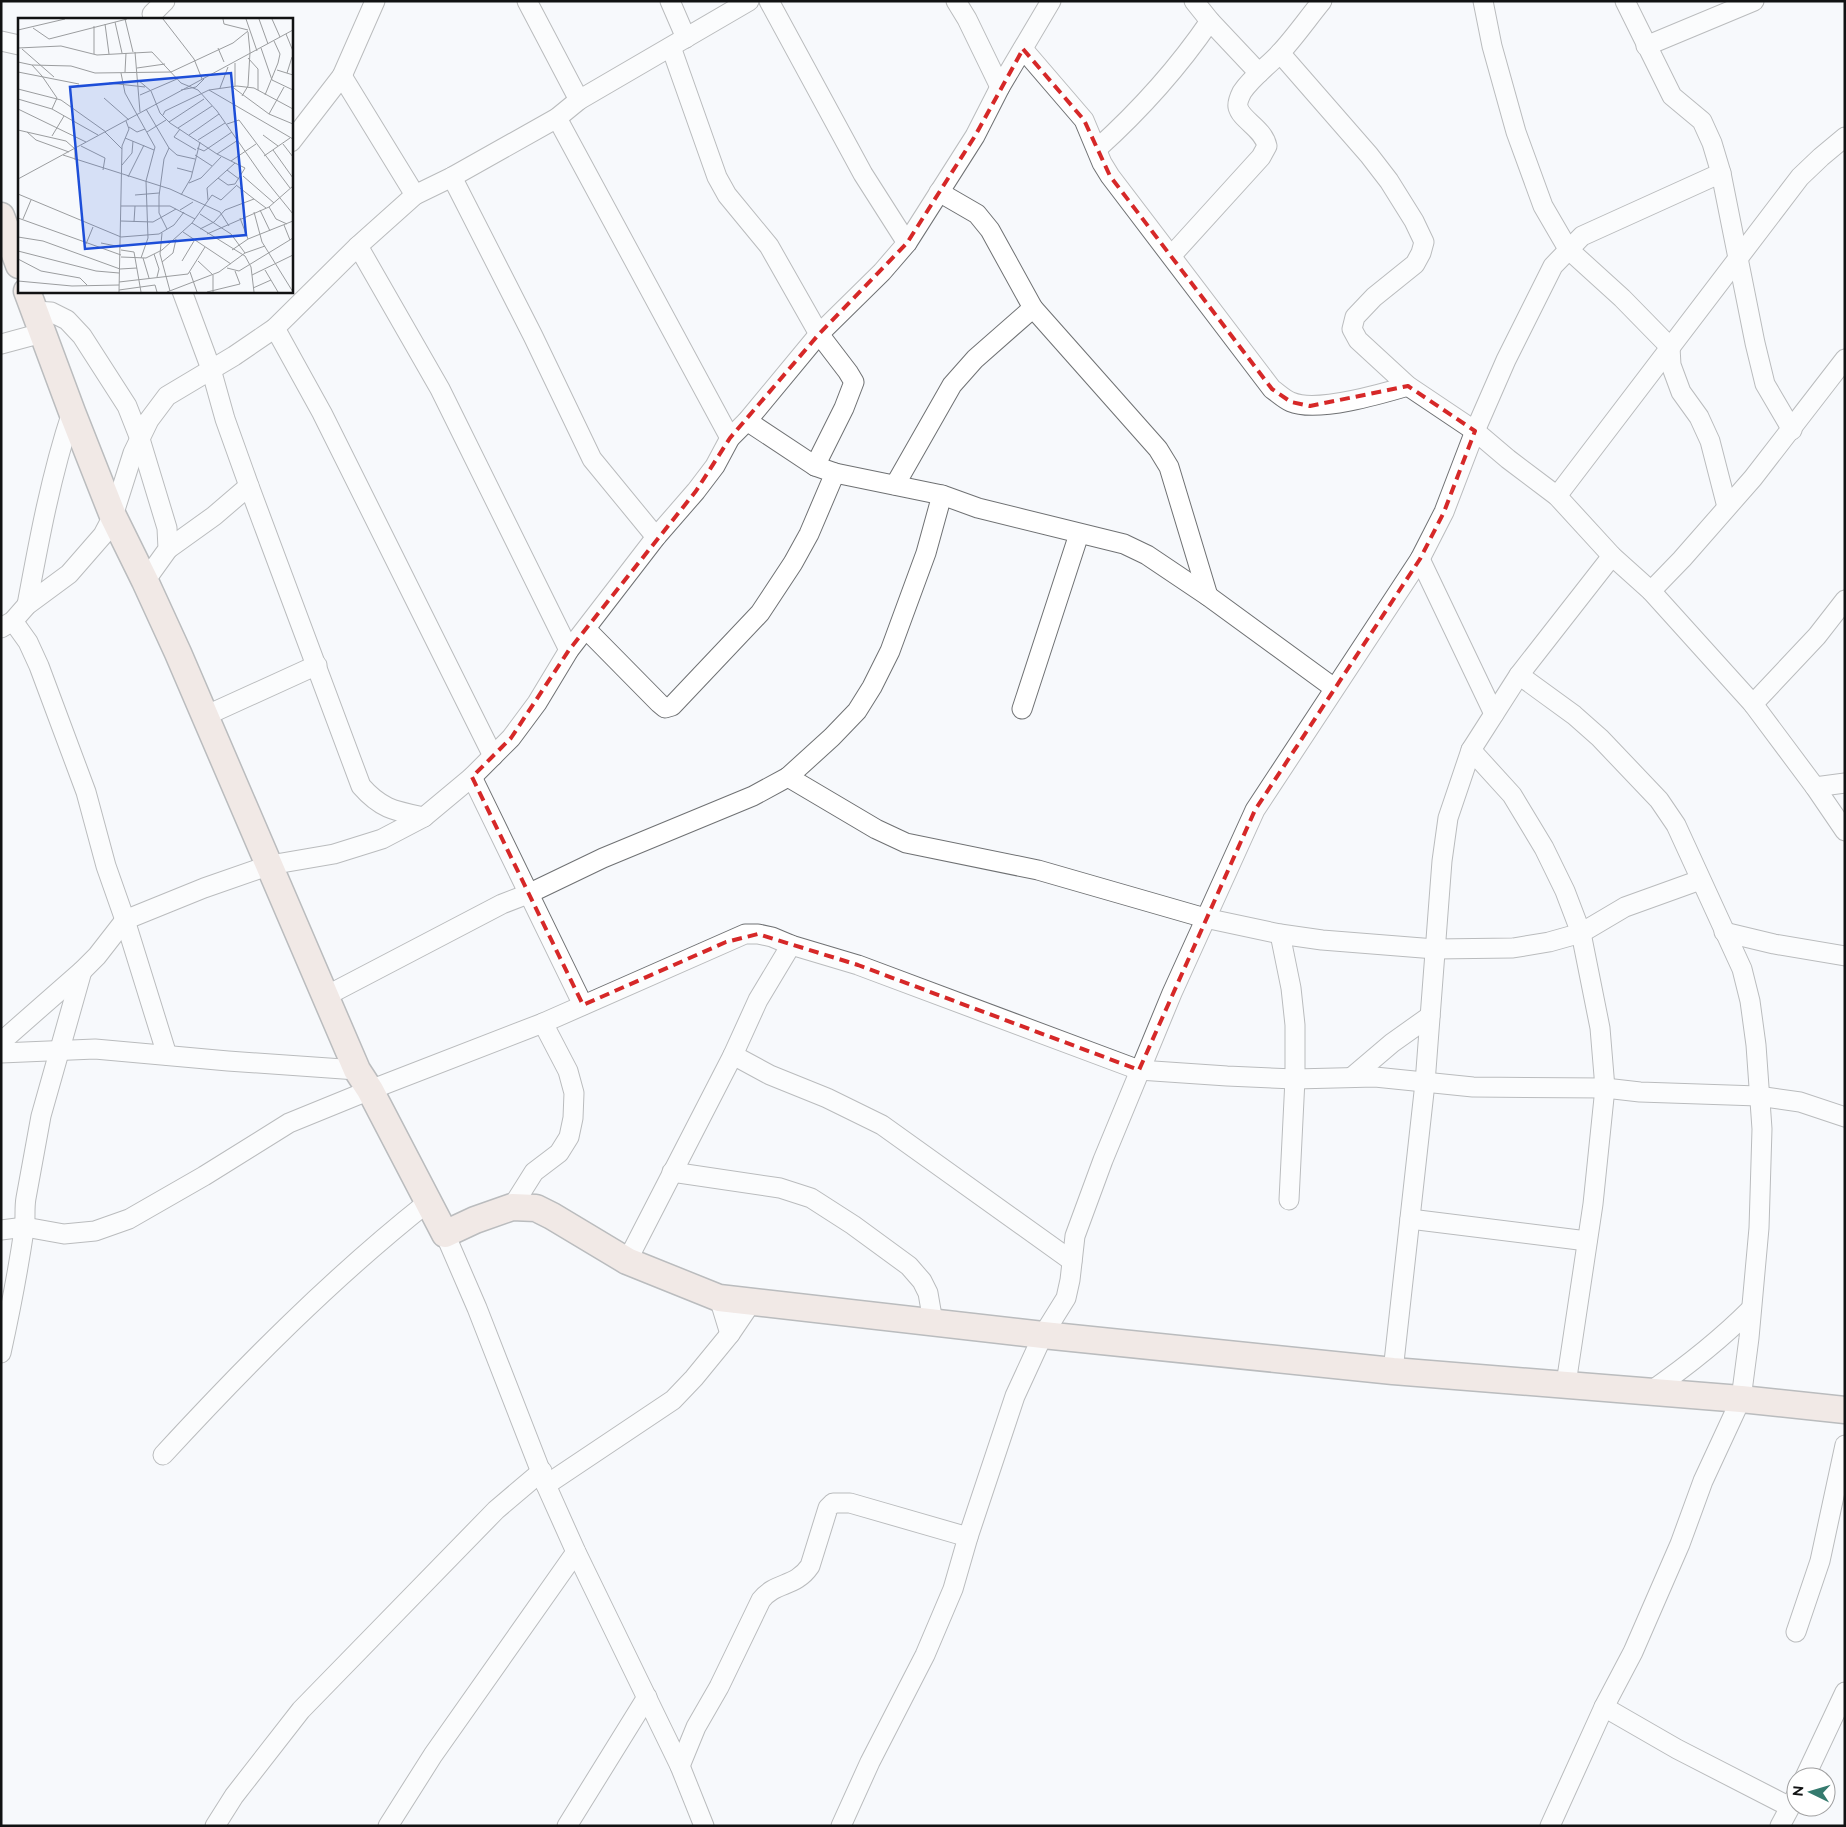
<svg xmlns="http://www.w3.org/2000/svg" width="1846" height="1827" font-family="Raleway,sans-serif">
  <rect width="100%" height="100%" fill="#f7f9fc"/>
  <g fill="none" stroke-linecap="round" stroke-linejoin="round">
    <g stroke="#6f7173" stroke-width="21">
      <g id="street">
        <path d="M 527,1 L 579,100"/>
        <path d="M 670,1 L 686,38"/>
        <path d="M 769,1 L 863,174 L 907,243"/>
        <path d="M 956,1 L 967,19 L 1000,87"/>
        <path d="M 1194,1 L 1210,21 L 1259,73"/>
        <path d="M 1483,1 L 1492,46 L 1516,132 L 1543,206 L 1568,249 L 1622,298 L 1670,347 L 1671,365 L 1681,392 L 1699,417 L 1710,441 L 1727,507"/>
        <path d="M 1625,1 L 1672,96 L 1702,121 L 1712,143 L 1721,173 L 1755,343 L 1765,384 L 1792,430"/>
        <path d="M 152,14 L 165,1"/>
        <path d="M 1,41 L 19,45"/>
        <path d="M 1646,46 L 1754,1"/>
        <path d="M 671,47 L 717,177 L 727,195 L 769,246 L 819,334 L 848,372 L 854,382 L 844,408 L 815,466"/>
        <path d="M 1023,49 L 1084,120 L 1102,163 L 1110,176 L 1272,389 C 1278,393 1284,399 1291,402 C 1317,413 1381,394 1408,386"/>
        <path d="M 1280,53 L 1369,155 L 1389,181 L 1414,221 L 1424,242 L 1421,253 L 1415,264 L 1374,297 L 1355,317 L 1352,329 L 1358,340 L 1408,386 L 1475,431 L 1508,459 L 1557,496 L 1612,556 L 1651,591 L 1753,704 L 1815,787 L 1845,831"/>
        <path d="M 342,76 L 415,195"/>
        <path d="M 557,118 L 730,438"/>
        <path d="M 291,142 L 342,76 L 375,1"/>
        <path d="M 1097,149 C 1139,111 1178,68 1210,21"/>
        <path d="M 452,177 L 533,336 L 592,459 L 656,537"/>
        <path d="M 939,192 L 977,214 L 990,230 L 1033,308 L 1158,449 L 1169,467 L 1208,596"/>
        <path d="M 358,246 L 440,389 L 569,650"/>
        <path d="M 1172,255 L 1261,157 L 1267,146 C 1263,128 1241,120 1238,107 C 1237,102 1240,96 1242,92 C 1252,77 1268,66 1280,53 C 1295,37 1308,18 1322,1"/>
        <path d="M 182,291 L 211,369 L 225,419 L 249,486 L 361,786 C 381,809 395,811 424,817"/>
        <path d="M 34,311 L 51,312 L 67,320 L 82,336 L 127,406 L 140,439 L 167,528 L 168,549 L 145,581"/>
        <path d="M 275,328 L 322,413 L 493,756"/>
        <path d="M 1,344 L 42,333"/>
        <path d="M 747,421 L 815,466 L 835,473 L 942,495 L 978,508 L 1124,544 L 1147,555 L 1208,596 L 1334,688"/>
        <path d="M 895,485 L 952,385 L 975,359 L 1033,308"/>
        <path d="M 1557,496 L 1800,177 L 1821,157 L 1845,137"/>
        <path d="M 168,549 L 214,516 L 249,486"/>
        <path d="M 1420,559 L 1494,714"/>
        <path d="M 1651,591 L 1682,559 L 1753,478 L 1845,359"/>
        <path d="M 27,605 C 39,540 51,475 72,412"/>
        <path d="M 13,621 L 28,642 L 39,666 L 86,792 L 106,866 L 125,920 L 167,1055"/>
        <path d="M 1,628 L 13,621 L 27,605 L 69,574 L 103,535 L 113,516 L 133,453 L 149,420 L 167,396 L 234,356 L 275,328 L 358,246 L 415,195 L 452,177 L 557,118 L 579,100 L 749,1"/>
        <path d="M 586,629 L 659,703 L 665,708 L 672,706 L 760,613 L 793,563 L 809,534 L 835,473"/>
        <path d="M 1519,675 L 1574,715 L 1600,738 L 1659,800 L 1676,825 L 1742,969 L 1750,1001 L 1756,1045 L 1762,1129 L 1759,1228 L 1749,1338 L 1741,1399 L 1703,1481 L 1680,1544 L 1633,1652 L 1604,1707 L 1550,1826"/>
        <path d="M 1753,704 L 1817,636 L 1845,600"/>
        <path d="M 1022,709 L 1079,534"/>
        <path d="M 205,716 L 317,665"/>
        <path d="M 1471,750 L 1512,795 L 1544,848 L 1565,891 L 1581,933 L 1600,1028 L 1605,1088 L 1593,1204 L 1566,1384"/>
        <path d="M 472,777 L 583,1005"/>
        <path d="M 788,777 L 876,829 L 906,843 L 1038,870 L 1205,918 L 1280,934 L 1322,940 L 1435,949 L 1513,948 L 1549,942 L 1581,933 L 1625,907 L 1700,880"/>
        <path d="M 1815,787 L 1845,783"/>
        <path d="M 1724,932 L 1774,944 L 1845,956"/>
        <path d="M 1280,934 L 1291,988 L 1295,1025 L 1295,1079 L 1289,1200"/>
        <path d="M 326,996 L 502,904 L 528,894 L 603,858 L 753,796 L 788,777 L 832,737 L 857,711 L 872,687 L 890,651 L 926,553 L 942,495"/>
        <path d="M 1,1042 L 82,971 L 97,956 L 125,920 L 204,888 L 270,865 L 334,854 L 382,839 L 424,817 L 472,777 L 511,738 L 537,703 L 569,650 L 656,537 L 696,491 L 715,466 L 730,438 L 747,421 L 819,334 L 882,272 L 907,243 L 975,136 L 1000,87 L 1051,1"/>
        <path d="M 1,1053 L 95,1049 L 228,1061 L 357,1070"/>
        <path d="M 733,1055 L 770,1075 L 827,1098 L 882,1125 L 1072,1261"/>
        <path d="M 1352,1077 L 1392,1043 L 1430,1016"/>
        <path d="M 672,1172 L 780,1188 L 811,1198 L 853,1225 L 909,1266 L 922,1281 L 928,1293 L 933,1322"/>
        <path d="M 512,1207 L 534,1172 L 559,1153 L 569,1137 L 573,1118 L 574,1093 L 568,1071 L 543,1023"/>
        <path d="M 1410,1219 L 1587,1241"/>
        <path d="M 1,1230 L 25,1227 L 64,1234 L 95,1231 L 129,1219 L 204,1176 L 289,1123 L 370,1090 L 543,1023 L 745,934 L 758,934 L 772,937 L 791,945 L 858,965 L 1139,1070 L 1227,1076 L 1295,1079 L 1375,1077 L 1473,1087 L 1605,1088 L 1640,1092 L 1758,1096 L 1800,1102 L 1845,1117"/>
        <path d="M 445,1234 L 477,1308 L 546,1485 L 576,1552 L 680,1766 L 704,1826"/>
        <path d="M 627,1261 L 733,1055 L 758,1000 L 791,945"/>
        <path d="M 719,1298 L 730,1334"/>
        <path d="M 1,1353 C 10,1312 18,1271 24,1230 C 26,1219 24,1209 26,1198 L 41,1116 L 82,971"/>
        <path d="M 1393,1371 L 1425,1083 L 1442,861 L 1448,818 L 1471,750 L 1519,675 L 1612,556"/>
        <path d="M 1651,1391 C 1687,1366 1720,1340 1751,1309"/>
        <path d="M 163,1455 C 246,1365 332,1278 428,1202"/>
        <path d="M 546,1485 L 673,1400 L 694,1378 L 730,1334 L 751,1303"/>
        <path d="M 1796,1632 L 1820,1561 L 1845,1445"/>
        <path d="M 1604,1707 L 1677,1749 L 1790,1807"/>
        <path d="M 680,1766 L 696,1727 L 719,1687 L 761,1600 C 776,1581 795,1588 810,1566 L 828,1508 L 833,1503 L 850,1503 L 968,1537"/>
        <path d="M 1805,1777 L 1845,1692"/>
        <path d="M 215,1826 L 234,1796 L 301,1710 L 496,1510 L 542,1471"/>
        <path d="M 388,1826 L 433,1755 L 576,1552"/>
        <path d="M 567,1826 L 647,1697"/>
        <path d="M 841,1826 L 870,1762 L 925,1655 L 953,1589 L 968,1537 L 1015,1396 L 1043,1335 L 1066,1298 L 1070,1280 L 1075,1236 L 1103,1160 L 1172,993 L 1255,810 L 1420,559 L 1444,512 L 1475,431 L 1506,360 L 1553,266 L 1582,236 L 1721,173"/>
        <path d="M 1780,1826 L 1796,1796"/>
      </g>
    </g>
    <g stroke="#6f7173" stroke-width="29">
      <g id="secondary">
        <path d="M 1,216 L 19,265"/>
        <path d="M 27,291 L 72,412 L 113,516 L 145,581 L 178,653 L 357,1070 L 370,1090 L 445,1234 L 475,1220 L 512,1207 L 536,1208 L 552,1216 L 627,1261 L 719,1298 L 1043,1335 L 1393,1371 L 1741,1399 L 1845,1410"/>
      </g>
    </g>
    <use href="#street" stroke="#fff" stroke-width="19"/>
    <use href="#secondary" stroke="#e9d5cd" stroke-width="26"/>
  </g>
  <path d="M0 0H1846V1827H0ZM 1023,49 L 1084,120 L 1110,176 L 1272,389 L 1291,402 L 1310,406 L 1408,386 L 1475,431 L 1444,512 L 1420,559 L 1255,810 L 1139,1070 L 858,965 L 758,934 L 726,942 L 583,1005 L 472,777 L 511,738 L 569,650 L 696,491 L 730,438 L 819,334 L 907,243 L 975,136 Z" fill="#f7f9fc" fill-opacity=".55" fill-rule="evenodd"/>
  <path fill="none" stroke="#d62828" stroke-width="4" stroke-dasharray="10 6" stroke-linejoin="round" d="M 1023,49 L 1084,120 L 1110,176 L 1272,389 L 1291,402 L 1310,406 L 1408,386 L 1475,431 L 1444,512 L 1420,559 L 1255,810 L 1139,1070 L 858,965 L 758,934 L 726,942 L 583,1005 L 472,777 L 511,738 L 569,650 L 696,491 L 730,438 L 819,334 L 907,243 L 975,136 Z"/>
  <g transform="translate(18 18)">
    <rect width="275" height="275" fill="#f7f9fc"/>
    <path fill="none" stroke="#9b9d9f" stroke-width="1" d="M 107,1 L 115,34M 145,1 L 176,41 L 184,61M 205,1 L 206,6 L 230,12M 228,1 L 239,33M 241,1 L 250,26M 254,1 L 262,19M 97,4 L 104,35M 87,6 L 91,36M 15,10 L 31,21 L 109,1M 0,12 L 47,1M 268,16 L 275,33M 0,30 L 43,28 L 79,37 L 134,34 L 163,65 L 180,72 L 199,93 L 245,159 L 275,196M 200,30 L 206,44M 243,30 L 254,62 L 275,72M 4,31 L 36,59M 117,34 L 122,94M 76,36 L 76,8M 230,40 L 240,51 L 240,72M 0,44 L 14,47 L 24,58 L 39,80 L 34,91M 217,45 L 217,68M 14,47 L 53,48 L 77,55 L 153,54 L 215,25 L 230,13M 119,50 L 147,46M 259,52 L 275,57M 0,54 L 61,66M 107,54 L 108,35M 103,55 L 107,75 L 137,129 L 128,163 L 130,220 L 123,240M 269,55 L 274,39M 120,62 L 133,73 L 142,95 L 152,105 L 199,136 L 227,150 L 217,166 L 210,167 L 200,160M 91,65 L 127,69M 213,68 L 251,96 L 275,106M 202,70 L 210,49M 0,71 L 43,82 L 88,114M 163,72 L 178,69 L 186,61M 191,72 L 275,121M 122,77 L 159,61M 247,77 L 260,45 L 262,36 L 256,23M 224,78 L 230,68 L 232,34 L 230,14M 86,80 L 111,102M 0,81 L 34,91 L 80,117M 0,91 L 68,124M 128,91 L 151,130 L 159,137 L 177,141M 251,96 L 266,69M 145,97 L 147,93 L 191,72 L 219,68 L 236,70 L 275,91M 151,104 L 186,81M 209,106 L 221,102 L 272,170M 111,109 L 119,114 L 127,111M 160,110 L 194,88M 162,111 L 156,119 L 178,132M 0,112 L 48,123 L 57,131 L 57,142M 9,114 L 18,122 L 51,134M 87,114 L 104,131M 129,114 L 148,102M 171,117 L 201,96M 245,117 L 260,128M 34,118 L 46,98M 107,120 L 136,132M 180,122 L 207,105M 265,126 L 275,139M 63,128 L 87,140 L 85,152M 179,130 L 186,133 L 214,114M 255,132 L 275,160M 199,136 L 220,122M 45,137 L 152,171 L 202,194 L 211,208M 177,137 L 194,148M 246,138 L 272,120M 213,143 L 238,126M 104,147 L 114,135 L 115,123M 159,150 L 174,154M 209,152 L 221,161M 225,158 L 256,185M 110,159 L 126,127M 0,161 L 275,12M 171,165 L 183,160 L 203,139M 218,167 L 236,181M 0,176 L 103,219 L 141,216 L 156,207 L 166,194M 117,177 L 141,175M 163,177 L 173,160 L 182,124M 190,182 L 189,170 L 217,145M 103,188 L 152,188 L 177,201M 251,189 L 258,201 L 269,206M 162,192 L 175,184M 242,192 L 252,213M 236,194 L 244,224 L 275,274M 182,196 L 213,216 L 227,235M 0,200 L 103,237M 222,200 L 230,221M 5,201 L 13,182M 103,203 L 135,204 L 158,191M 116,204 L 117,188M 174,205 L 227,238 L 233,249 L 236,274M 266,207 L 272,222M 149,211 L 141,195 L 141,178 L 146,141 L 151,130M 182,211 L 196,204 L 207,192 L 236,181 L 248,190M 165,214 L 213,246M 144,215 L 142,236 L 152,273M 189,216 L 251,189 L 275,168M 0,219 L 25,223 L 102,251 L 119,250M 83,225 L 103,229M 68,226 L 75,209M 103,232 L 116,234 L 123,274M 214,232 L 230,221 L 275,203M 0,233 L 78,253 L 101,255M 136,236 L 141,251 L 139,259M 103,239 L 128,240 L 144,232 L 174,205 L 194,177 L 203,182 L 218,168M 125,240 L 131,260M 0,241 L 23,253 L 62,260 L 69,267M 164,243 L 176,223M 180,243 L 195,257 L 195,274M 144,244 L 155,235 L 158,221M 209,250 L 221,253 L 275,220M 247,252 L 260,274M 172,254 L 179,274M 234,257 L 275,237M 0,263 L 54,268 L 101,267M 101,264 L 170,256 L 187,229M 235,270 L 253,262M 101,272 L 137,267 L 139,274M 101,274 L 104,128 L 111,111 L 108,103M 149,274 L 201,254 L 227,235 L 247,228M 189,274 L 222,266 L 217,253"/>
    <path fill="#1d4ed8" fill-opacity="0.15" stroke="#1d4ed8" stroke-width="2.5" d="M 213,55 L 228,217 L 67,231 L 52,69 Z"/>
    <rect width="275" height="275" fill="none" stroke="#111213" stroke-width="2.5"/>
  </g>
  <rect width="1846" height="1827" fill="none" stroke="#111213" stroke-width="5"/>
  <g transform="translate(1811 1792) rotate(275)"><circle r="24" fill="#ffffff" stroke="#a0a0a1"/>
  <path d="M0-4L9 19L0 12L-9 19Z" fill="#357a6e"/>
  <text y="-8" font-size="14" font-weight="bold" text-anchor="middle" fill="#111213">N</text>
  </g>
</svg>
